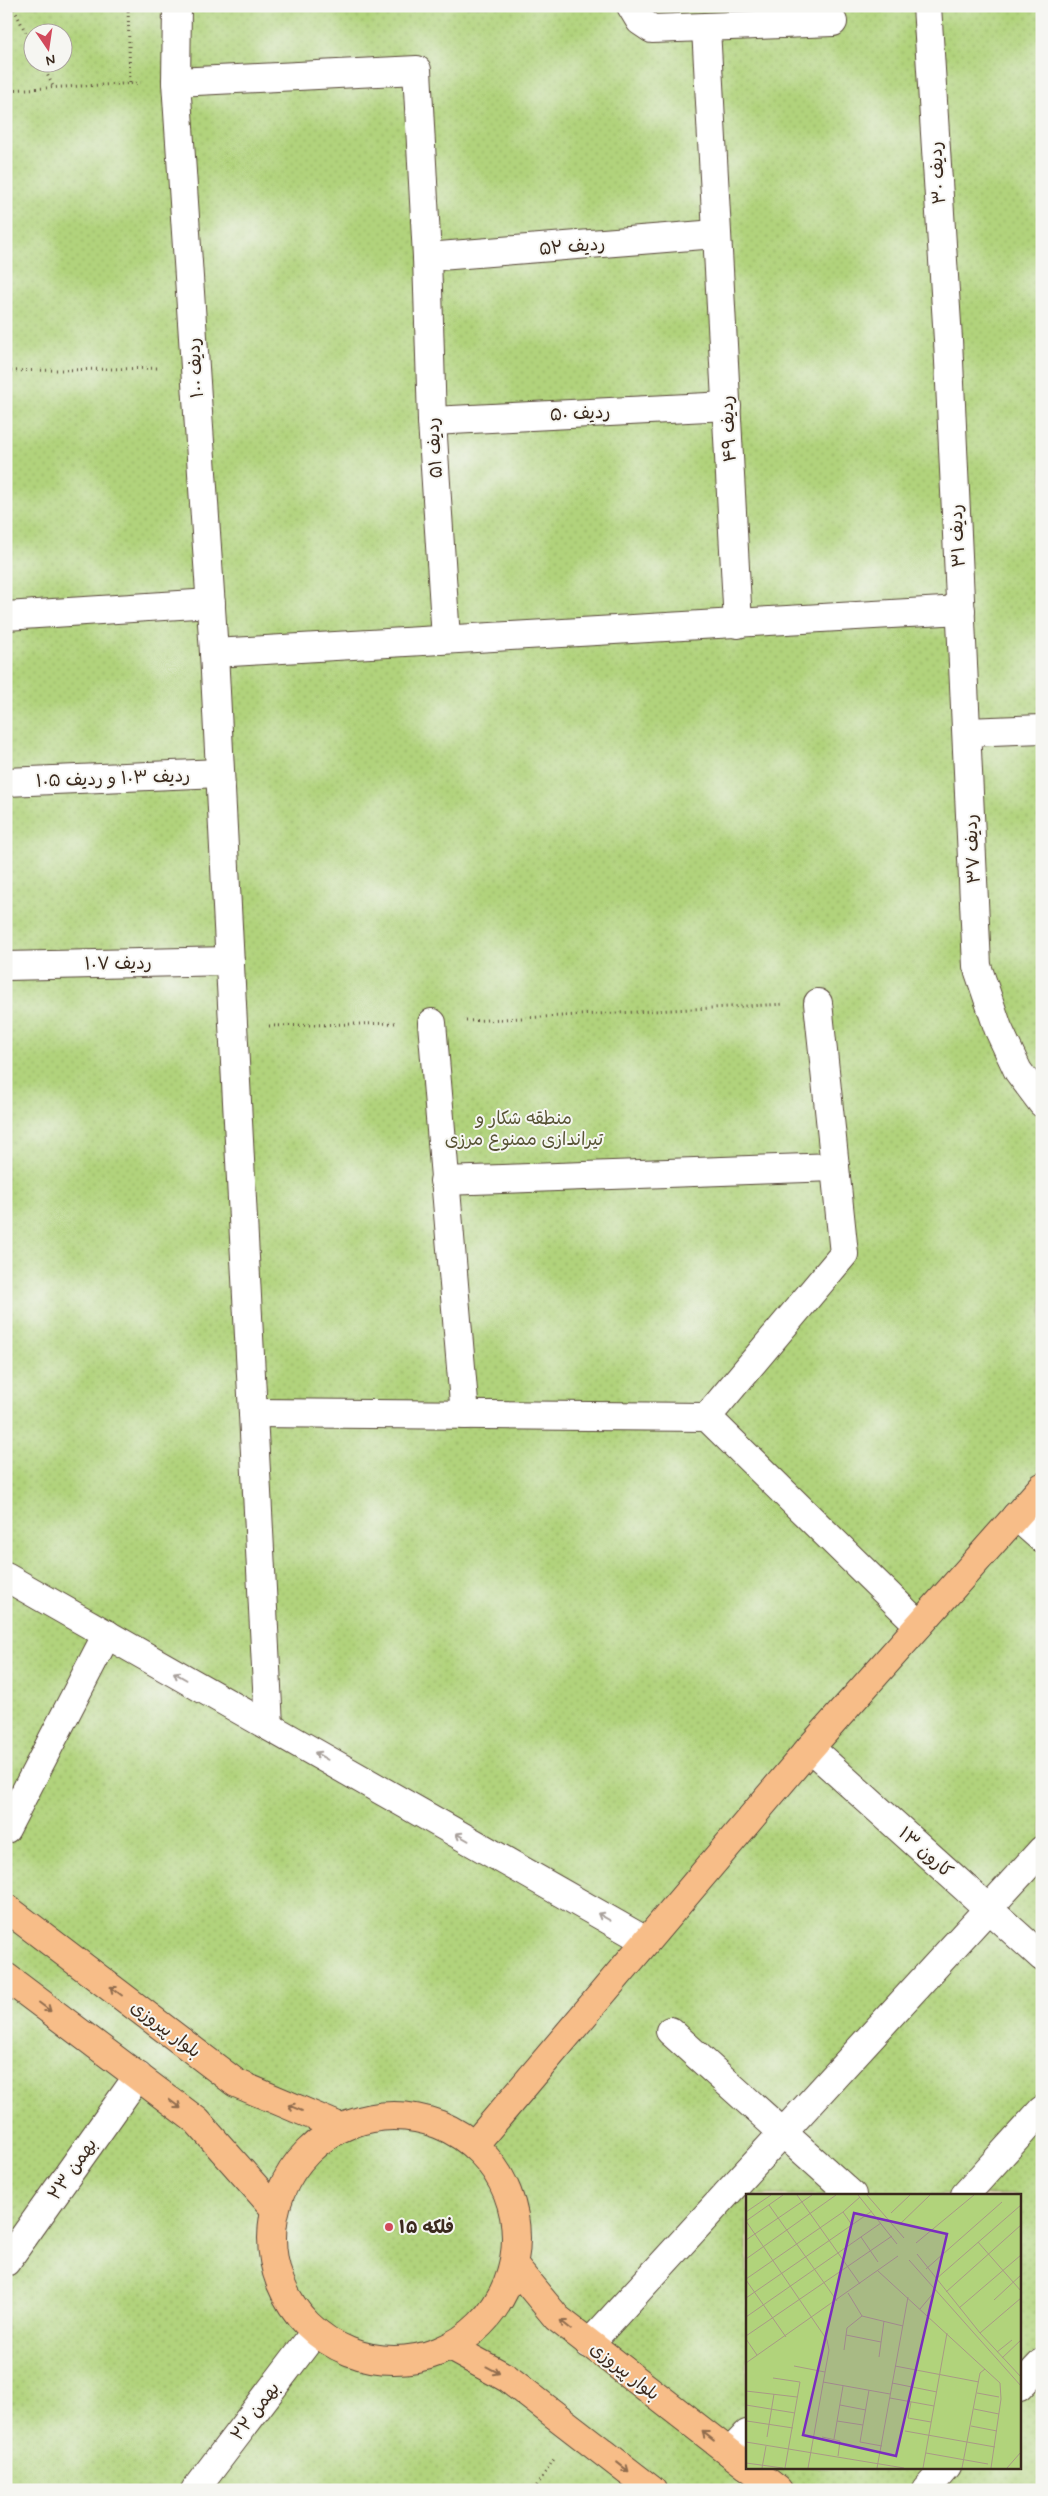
<svg xmlns="http://www.w3.org/2000/svg" width="1048" height="2496" font-family="Mynerve,'Playpen Sans Arabic',sans-serif">
  <defs>
    <pattern id="park-dots" width="8" height="8" patternUnits="userSpaceOnUse" patternTransform="scale(1.25)"><rect width="8" height="8" fill="#b1d37b"/><path d="M2 2h.1M6 6h.1" fill="none" stroke="#99b56a" stroke-width="1.8" stroke-linecap="round"/></pattern>
  </defs>
  <rect width="100%" height="100%" fill="#f6f6f2"/>
  <filter id="ink" filterUnits="userSpaceOnUse"><feTurbulence type="fractalNoise" baseFrequency=".02" numOctaves="2"/><feDisplacementMap in="SourceGraphic" scale="10" xChannelSelector="R" yChannelSelector="G"/><feConvolveMatrix kernelMatrix="1 2 1 2 8 2 1 2 1" color-interpolation-filters="sRGB"/></filter>
  <filter id="wash" filterUnits="userSpaceOnUse"><feTurbulence type="fractalNoise" baseFrequency=".0096" numOctaves="4" result="noise"/><feDisplacementMap in="SourceGraphic" scale="20" xChannelSelector="R" yChannelSelector="G"/><feGaussianBlur stdDeviation="1.12" result="paint"/><feColorMatrix in="noise" values="0 0 0 0 0 0 0 0 0 0 0 0 0 0 0 0 0 1.4 0 .05"/><feComposite in="paint" operator="in"/></filter>
  <g filter="url(#wash)">
    <rect width="100%" height="100%" fill="#f3e3cb"/>
    <path fill="url(#park-dots)" stroke="#767e4c" fill-rule="evenodd" d="M 6,6 L 1042,6 L 1042,2490 L 6,2490 ZM 32,32 L 62,32 L 62,62 L 32,62 ZM 747,2195 L 1019,2195 L 1019,2467 L 747,2467 Z"/>
  </g>
  <g filter="url(#ink)">
    <g fill="none" stroke-linecap="round" stroke-linejoin="round">
      <g stroke="#574638" stroke-width="30">
        <g id="minor">
          <path d="M 177,6 L 176,82 L 214,653 L 269,1726"/>
          <path d="M 631,6 L 640,21 L 652,29 L 833,22"/>
          <path d="M 927,6 L 948,340 L 977,966 L 998,1028 L 1018,1071 L 1042,1103"/>
          <path d="M 706,28 L 738,624"/>
          <path d="M 176,82 L 417,70 L 427,257 L 432,421 L 446,639"/>
          <path d="M 427,257 L 716,234"/>
          <path d="M 432,421 L 727,406"/>
          <path d="M 6,616 L 211,603"/>
          <path d="M 214,653 L 961,610"/>
          <path d="M 967,732 L 1042,729"/>
          <path d="M 6,782 L 220,773"/>
          <path d="M 6,966 L 230,961"/>
          <path d="M 432,1023 L 465,1415"/>
          <path d="M 444,1181 L 835,1167"/>
          <path d="M 253,1413 L 707,1417 L 919,1625"/>
          <path d="M 707,1417 L 844,1254 L 818,1003"/>
          <path d="M 1016,1516 L 1042,1539"/>
          <path d="M 6,1577 L 646,1941"/>
          <path d="M 810,1748 L 1042,1957"/>
          <path d="M 6,1829 L 107,1634"/>
          <path d="M 670,2031 L 852,2195"/>
          <path d="M 965,2195 L 1042,2110"/>
          <path d="M 6,2262 L 138,2076"/>
          <path d="M 589,2344 L 1042,1850"/>
          <path d="M 1019,2387 L 1042,2363"/>
          <path d="M 730,2452 L 747,2434"/>
          <path d="M 195,2490 L 315,2332"/>
          <path d="M 926,2490 L 946,2467"/>
        </g>
      </g>
      <g stroke="#574638" stroke-width="30">
        <g id="major">
          <path d="M 6,1908 L 236,2083 L 340,2127"/>
          <path d="M 6,1977 L 197,2121 L 274,2208"/>
          <circle cx="394" cy="2238" r="122"/>
          <path d="M 474,2145 L 810,1748 L 1042,1487"/>
          <path d="M 514,2266 L 557,2318 L 747,2466"/>
          <path d="M 450,2347 L 507,2378 L 652,2490"/>
          <path d="M 749,2467 L 778,2490"/>
        </g>
      </g>
      <g stroke="#574638" stroke-width="3" stroke-dasharray="1 4" stroke-linecap="butt">
        <path d="M 128,6 L 130,84"/>
        <path d="M 14,9 L 32,45"/>
        <path d="M 6,10 L 20,6"/>
        <path d="M 6,25 L 10,10"/>
        <path d="M 41,62 L 54,88"/>
        <path d="M 6,90 L 141,83"/>
        <path d="M 6,371 L 161,368"/>
        <path d="M 466,1021 L 785,1004"/>
        <path d="M 269,1026 L 398,1023"/>
        <path d="M 534,2490 L 554,2459"/>
      </g>
      <use href="#minor" stroke="#fff" stroke-width="28"/>
      <use href="#major" stroke="#f7bd88" stroke-width="28"/>
    </g>
    <defs><path id="oneway-shaft" d="M-6 0H5M1.5-3L5.5 0L1.5 3" fill="none" stroke-width="1.6" stroke-linecap="round" stroke-linejoin="round" transform="scale(1.25)"/></defs>
    <g stroke="#a79f9a">
      <use href="#oneway-shaft" transform="translate(180 1676) rotate(-150)"/>
      <use href="#oneway-shaft" transform="translate(321 1756) rotate(-150)"/>
      <use href="#oneway-shaft" transform="translate(462 1837) rotate(-150)"/>
      <use href="#oneway-shaft" transform="translate(604 1917) rotate(-150)"/>
    </g>
    <g stroke="#906c4e">
      <use href="#oneway-shaft" transform="translate(116 1991) rotate(-143)"/>
      <use href="#oneway-shaft" transform="translate(45 2007) rotate(37)"/>
      <use href="#oneway-shaft" transform="translate(175 2104) rotate(37)"/>
      <use href="#oneway-shaft" transform="translate(295 2108) rotate(-157)"/>
      <use href="#oneway-shaft" transform="translate(566 2325) rotate(-141)"/>
      <use href="#oneway-shaft" transform="translate(493 2370) rotate(28)"/>
      <use href="#oneway-shaft" transform="translate(708 2436) rotate(-142)"/>
      <use href="#oneway-shaft" transform="translate(623 2467) rotate(38)"/>
    </g>
  </g>
  <circle fill="#d1495b" stroke="#f6f6f2" stroke-width="2" cx="389" cy="2227" r="5"/>
  <g text-anchor="middle" stroke-width="4" stroke-linejoin="round" paint-order="stroke">
    <g font-size="18" fill="#3b2a1e" stroke="#f6f6f2">
      <text transform="translate(937 173) rotate(-94)" y="6">ردیف ۳۰</text>
      <text transform="translate(572 246) rotate(-5)" y="6">ردیف ۵۲</text>
      <text transform="translate(195 368) rotate(-94)" y="6">ردیف ۱۰۰</text>
      <text transform="translate(580 413) rotate(-3)" y="6">ردیف ۵۰</text>
      <text transform="translate(728 429) rotate(-93)" y="6">ردیف ۴۹</text>
      <text transform="translate(434 448) rotate(-94)" y="6">ردیف ۵۱</text>
      <text transform="translate(957 536) rotate(-93)" y="6">ردیف ۳۱</text>
      <text transform="translate(113 778) rotate(-2)" y="6">ردیف ۱۰۳ و ردیف ۱۰۵</text>
      <text transform="translate(972 849) rotate(-93)" y="6">ردیف ۳۷</text>
      <text transform="translate(118 963) rotate(-1)" y="6">ردیف ۱۰۷</text>
      <text transform="translate(926 1852) rotate(42)" y="6">کارون ۱۳</text>
      <text transform="translate(166 2029) rotate(37)" y="6">بلوار پیروزی</text>
      <text transform="translate(72 2169) rotate(-55)" y="6">بهمن ۲۳</text>
      <text transform="translate(625 2371) rotate(38)" y="6">بلوار پیروزی</text>
      <text transform="translate(255 2411) rotate(-53)" y="6">بهمن ۲۲</text>
    </g>
    <g font-size="18" fill="#585435" stroke="#f6f6f2">
      <text x="524" y="1124">منطقه شکار و<tspan x="524" dy="21">تیراندازی ممنوع مرزی</tspan></text>
    </g>
    <g font-size="18" font-weight="bold" fill="#3b2a1e" stroke="#f6f6f2" text-anchor="start">
      <text x="399" y="2233">فلکه ۱۵</text>
    </g>
  </g>
  <g transform="translate(746 2194)">
    <rect width="275" height="275" fill="#f3e3cb"/>
    <path d="M 0,1 L 275,1 L 275,274 L 0,274 Z" fill="#b1d37b"/>
    <path fill="none" stroke="#a99986" stroke-width="1" d="M 51,1 L 114,90M 112,1 L 151,50M 121,1 L 158,44M 23,11 L 91,107M 0,18 L 25,1M 97,18 L 106,31M 145,19 L 164,1M 0,27 L 81,146 L 83,156 L 62,274M 0,27 L 37,1M 154,30 L 184,1M 115,43 L 132,68M 0,46 L 66,1M 232,48 L 275,97M 170,49 L 228,1M 171,60 L 234,139 L 275,183M 0,65 L 90,1M 163,66 L 275,192M 180,75 L 256,8M 132,77 L 254,189 L 255,205 L 245,274M 0,85 L 97,18 L 114,3M 190,85 L 275,11M 0,86 L 40,143M 200,98 L 275,31M 102,99 L 116,122 L 157,132M 0,104 L 126,17M 248,106 L 275,81M 213,114 L 275,61M 174,115 L 190,96M 0,123 L 135,29M 234,139 L 275,104M 100,141 L 135,148M 0,142 L 146,42M 0,145 L 11,161M 98,156 L 101,134 L 116,122M 251,158 L 266,146M 133,163 L 138,127M 256,164 L 275,146M 0,169 L 152,62M 48,172 L 79,178M 149,172 L 233,188M 27,184 L 54,188 L 39,274M 77,188 L 144,200M 146,189 L 191,198M 123,196 L 114,248 L 136,252M 0,197 L 51,203M 231,199 L 253,203M 144,204 L 188,212M 165,208 L 162,224 L 185,228M 0,211 L 49,219M 94,211 L 120,216M 228,215 L 253,220M 1,227 L 47,234M 91,227 L 117,231M 225,232 L 251,237M 159,237 L 249,253M 21,243 L 28,200M 76,243 L 94,247 L 92,262M 88,245 L 97,192M 0,248 L 158,274M 180,259 L 242,270M 0,269 L 37,274M 16,274 L 20,252M 131,274 L 162,103M 177,274 L 201,139M 216,274 L 234,179 L 239,175M 261,274 L 275,258"/>
    <path fill="#7b2cbf" fill-opacity="0.15" stroke="#7b2cbf" stroke-width="2.5" d="M 108,19 L 201,40 L 150,262 L 57,241 Z"/>
    <rect width="275" height="275" fill="none" stroke="#3b2a1e" stroke-width="2.5"/>
  </g>
  <rect width="1048" height="2496" fill="none" stroke="#f6f6f2" stroke-width="25"/>
  <g transform="translate(48 48) rotate(167)"><circle r="24" fill="#f6f6f2" stroke="#aba49d"/>
  <path d="M0-4L9 19L0 12L-9 19Z" fill="#d1495b"/>
  <text y="-8" font-size="14" font-weight="bold" text-anchor="middle" fill="#3b2a1e">N</text>
  </g>
</svg>
